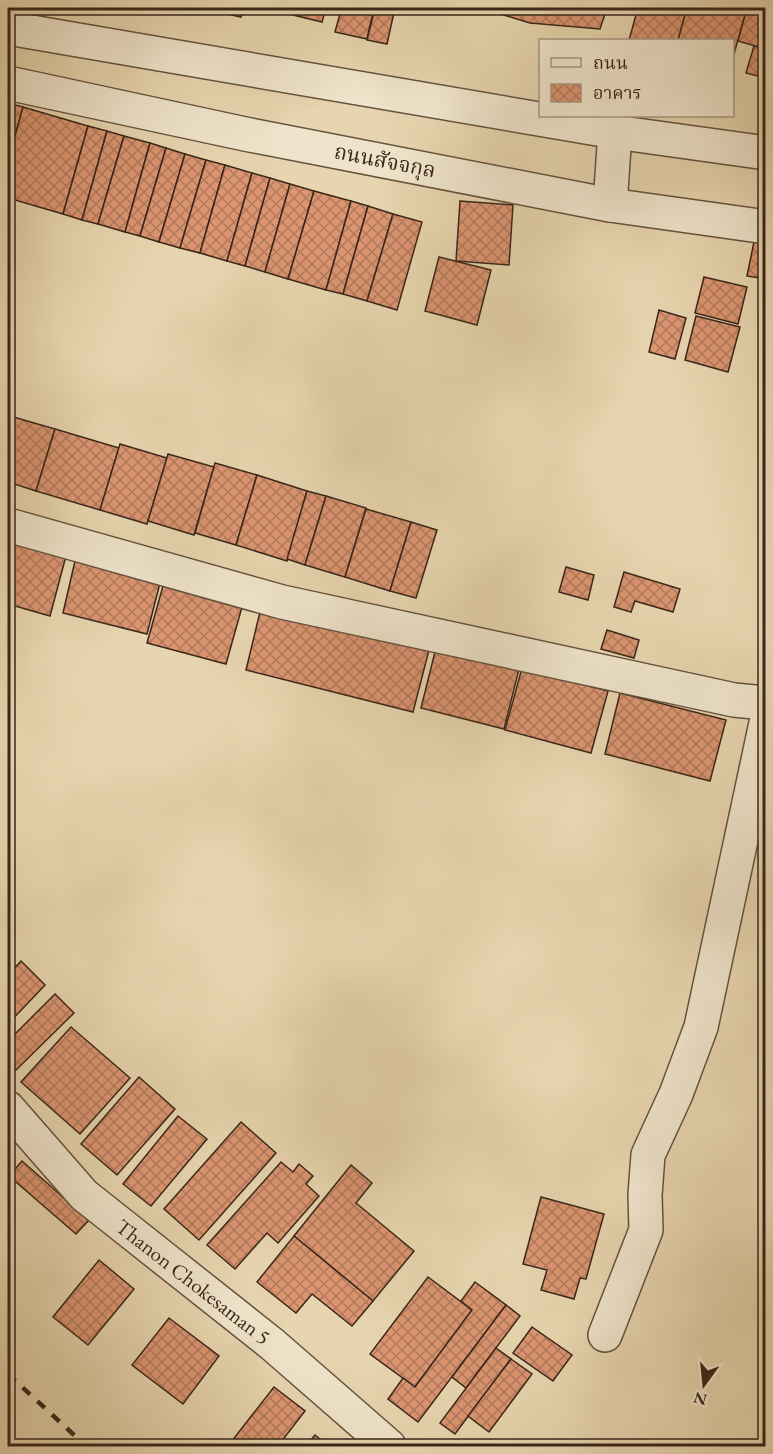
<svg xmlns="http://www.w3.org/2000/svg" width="773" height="1454" font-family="'EB Garamond','Noto Serif Thai',serif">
  <defs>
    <pattern id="building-cross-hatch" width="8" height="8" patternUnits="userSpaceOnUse" patternTransform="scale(1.5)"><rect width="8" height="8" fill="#db9571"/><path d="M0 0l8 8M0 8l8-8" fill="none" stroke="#b3795c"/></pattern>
  </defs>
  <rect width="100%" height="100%" fill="#e7d5af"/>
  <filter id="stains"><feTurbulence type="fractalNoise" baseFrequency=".00333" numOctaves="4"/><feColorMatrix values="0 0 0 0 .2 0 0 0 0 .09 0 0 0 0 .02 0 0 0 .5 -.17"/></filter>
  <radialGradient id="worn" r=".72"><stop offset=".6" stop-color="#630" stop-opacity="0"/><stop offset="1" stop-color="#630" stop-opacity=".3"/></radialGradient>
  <g fill="url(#building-cross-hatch)" stroke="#39261a" stroke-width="1.5">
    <path d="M 200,8 L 243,8 L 241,17 Z"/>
    <path d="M 264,8 L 326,8 L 322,22 Z"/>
    <path d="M 328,8 L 374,8 L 367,39 L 335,32 L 340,14 L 328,11 Z"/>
    <path d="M 375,8 L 395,8 L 387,44 L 367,40 Z"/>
    <path d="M 481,8 L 607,8 L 600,29 L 530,23 Z"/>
    <path d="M 638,8 L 687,8 L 678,40 L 629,40 Z"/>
    <path d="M 687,8 L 747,8 L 732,61 L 732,40 L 678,40 Z"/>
    <path d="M 747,8 L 766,8 L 766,49 L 738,41 Z"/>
    <path d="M 754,46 L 766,49 L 766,78 L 746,73 Z"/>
    <path d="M 8,103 L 23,107 L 8,162 Z"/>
    <path d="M 23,107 L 88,126 L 63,214 L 8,198 L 8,162 Z"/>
    <path d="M 88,126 L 107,131 L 82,220 L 63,214 Z"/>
    <path d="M 107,131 L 124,136 L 98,224 L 82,220 Z"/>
    <path d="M 124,136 L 150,143 L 125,232 L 98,224 Z"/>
    <path d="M 150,143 L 166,148 L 140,236 L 125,232 Z"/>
    <path d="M 166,148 L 185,154 L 159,242 L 140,236 Z"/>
    <path d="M 185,154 L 206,160 L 180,248 L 159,242 Z"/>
    <path d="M 206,160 L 225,165 L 200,253 L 180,248 Z"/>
    <path d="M 225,165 L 252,173 L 227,261 L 200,253 Z"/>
    <path d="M 252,173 L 270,178 L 245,266 L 227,261 Z"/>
    <path d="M 270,178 L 290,184 L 265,272 L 245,266 Z"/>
    <path d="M 290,184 L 314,191 L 288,279 L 265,272 Z"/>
    <path d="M 314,191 L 351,201 L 326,290 L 288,279 Z"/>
    <path d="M 351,201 L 368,206 L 343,294 L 326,290 Z"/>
    <path d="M 460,201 L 513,205 L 509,265 L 456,261 Z"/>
    <path d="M 368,206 L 393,214 L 367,301 L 343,294 Z"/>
    <path d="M 393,214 L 422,222 L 397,310 L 367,301 Z"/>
    <path d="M 756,232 L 766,234 L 766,279 L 747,276 Z"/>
    <path d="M 439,257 L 491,270 L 477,325 L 425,311 Z"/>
    <path d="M 704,277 L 747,287 L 738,324 L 695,313 Z"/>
    <path d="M 659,310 L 686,318 L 675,359 L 649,352 Z"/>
    <path d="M 696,316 L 740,327 L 728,372 L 685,360 Z"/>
    <path d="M 10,416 L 55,429 L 36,491 L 8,482 Z"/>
    <path d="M 55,429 L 119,448 L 100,510 L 36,491 Z"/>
    <path d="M 120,444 L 167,458 L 147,524 L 100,510 Z"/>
    <path d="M 168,454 L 214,467 L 194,535 L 148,521 Z"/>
    <path d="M 215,463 L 257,475 L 236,545 L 195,533 Z"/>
    <path d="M 257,475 L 307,491 L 287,561 L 236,545 Z"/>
    <path d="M 307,491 L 326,496 L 305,565 L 287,559 Z"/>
    <path d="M 326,496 L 366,508 L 345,577 L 305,565 Z"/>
    <path d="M 366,509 L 411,522 L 390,591 L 345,577 Z"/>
    <path d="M 411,522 L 437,530 L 416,598 L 390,591 Z"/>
    <path d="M 8,540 L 66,556 L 50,616 L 8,604 Z"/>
    <path d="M 75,561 L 160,583 L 147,634 L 63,613 Z"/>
    <path d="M 566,567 L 594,575 L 588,600 L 559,592 Z"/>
    <path d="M 624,572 L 680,589 L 673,612 L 635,601 L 631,612 L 614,607 Z"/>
    <path d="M 163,586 L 242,607 L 226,664 L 147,643 Z"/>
    <path d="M 261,608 L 429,650 L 413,712 L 246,670 Z"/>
    <path d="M 607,630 L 639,640 L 634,658 L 601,649 Z"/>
    <path d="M 436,648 L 519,669 L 504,729 L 421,708 Z"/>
    <path d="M 522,668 L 608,691 L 591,753 L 505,730 Z"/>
    <path d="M 620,693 L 726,720 L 710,781 L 605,754 Z"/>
    <path d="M 21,961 L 45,985 L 8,1024 L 8,975 Z"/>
    <path d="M 55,994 L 74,1013 L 16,1070 L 8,1062 L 8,1041 Z"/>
    <path d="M 71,1027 L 130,1078 L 80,1134 L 21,1082 Z"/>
    <path d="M 139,1077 L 175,1109 L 117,1175 L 81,1144 Z"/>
    <path d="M 178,1116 L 207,1139 L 151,1206 L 123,1184 Z"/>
    <path d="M 241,1122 L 276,1153 L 199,1240 L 164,1209 Z"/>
    <path d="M 22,1161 L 89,1220 L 76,1234 L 9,1176 Z"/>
    <path d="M 281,1162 L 293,1172 L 299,1164 L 313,1176 L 306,1184 L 319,1196 L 278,1243 L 267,1233 L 235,1269 L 207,1245 Z"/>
    <path d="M 351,1165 L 372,1183 L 356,1203 L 414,1251 L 373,1301 L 294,1236 Z"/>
    <path d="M 541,1197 L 604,1214 L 586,1279 L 580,1278 L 574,1299 L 541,1290 L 547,1270 L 523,1264 Z"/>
    <path d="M 294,1236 L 373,1301 L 352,1326 L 312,1294 L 296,1313 L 257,1282 Z"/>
    <path d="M 99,1260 L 134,1289 L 88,1345 L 53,1317 Z"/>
    <path d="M 428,1277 L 472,1310 L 415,1387 L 370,1354 Z"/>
    <path d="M 475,1282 L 506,1305 L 418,1422 L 388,1399 L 403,1378 L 415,1387 L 472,1310 L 461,1301 Z"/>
    <path d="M 506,1305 L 520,1316 L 466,1388 L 452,1377 Z"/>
    <path d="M 169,1318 L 219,1356 L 183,1404 L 132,1365 Z"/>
    <path d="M 532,1327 L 572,1355 L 553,1381 L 513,1353 Z"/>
    <path d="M 496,1348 L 511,1359 L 455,1434 L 440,1423 Z"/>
    <path d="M 511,1359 L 532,1374 L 489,1432 L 468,1416 Z"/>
    <path d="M 274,1387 L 305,1411 L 278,1446 L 228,1446 Z"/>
    <path d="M 315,1435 L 329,1446 L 306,1446 Z"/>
  </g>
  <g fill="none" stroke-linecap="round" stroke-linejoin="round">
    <g stroke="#64523f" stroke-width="36">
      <g id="minor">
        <path d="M 8,28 L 615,132 L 766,153"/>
        <path d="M 8,83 L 245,134 L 610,205 L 766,227"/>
        <path d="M 610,205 L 615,132"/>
        <path d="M 8,525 L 282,602 L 734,700 L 766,703"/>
        <path d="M 8,1108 L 84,1195 L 272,1344 L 389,1446"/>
        <path d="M 605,1335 L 646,1230 L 645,1195 L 648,1155 L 676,1094 L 701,1027 L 766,723"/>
      </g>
    </g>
    <use href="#minor" stroke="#efe4cb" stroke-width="33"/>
    <path stroke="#39261a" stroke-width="4.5" stroke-dasharray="10 10" stroke-linecap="butt" d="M 8,1374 L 86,1446"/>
  </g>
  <g text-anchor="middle" stroke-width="4.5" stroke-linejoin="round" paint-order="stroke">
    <g font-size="21" fill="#39261a" stroke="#efe4cb">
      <text transform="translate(385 161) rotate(11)" y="7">ถนนสัจจกุล</text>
      <text transform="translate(193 1282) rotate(38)" y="7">Thanon Chokesaman 5</text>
    </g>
  </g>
  <rect width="773" height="1454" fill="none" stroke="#e7d5af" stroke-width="30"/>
  <rect x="9" y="9" width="755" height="1436" fill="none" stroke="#39261a" stroke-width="3"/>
  <rect x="15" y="15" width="743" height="1424" fill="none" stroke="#39261a" stroke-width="1.5"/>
  <rect x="539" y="39" width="195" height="78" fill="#efe4cb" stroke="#a69884" stroke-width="1.5"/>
  <rect x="551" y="58" width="30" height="9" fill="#efe4cb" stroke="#a69884" stroke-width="1.5"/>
  <text x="593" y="69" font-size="18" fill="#39261a">ถนน</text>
  <rect x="551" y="84" width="30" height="18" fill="url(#building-cross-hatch)" stroke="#a69884" stroke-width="1.5"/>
  <text x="593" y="99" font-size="18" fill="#39261a">อาคาร</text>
  <g transform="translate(704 1385) rotate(195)" stroke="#efe4cb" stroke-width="4.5" paint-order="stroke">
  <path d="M0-4.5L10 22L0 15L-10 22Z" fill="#39261a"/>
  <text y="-9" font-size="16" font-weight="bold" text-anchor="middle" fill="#39261a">N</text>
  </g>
  <rect width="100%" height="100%" filter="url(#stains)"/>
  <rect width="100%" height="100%" fill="url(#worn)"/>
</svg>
